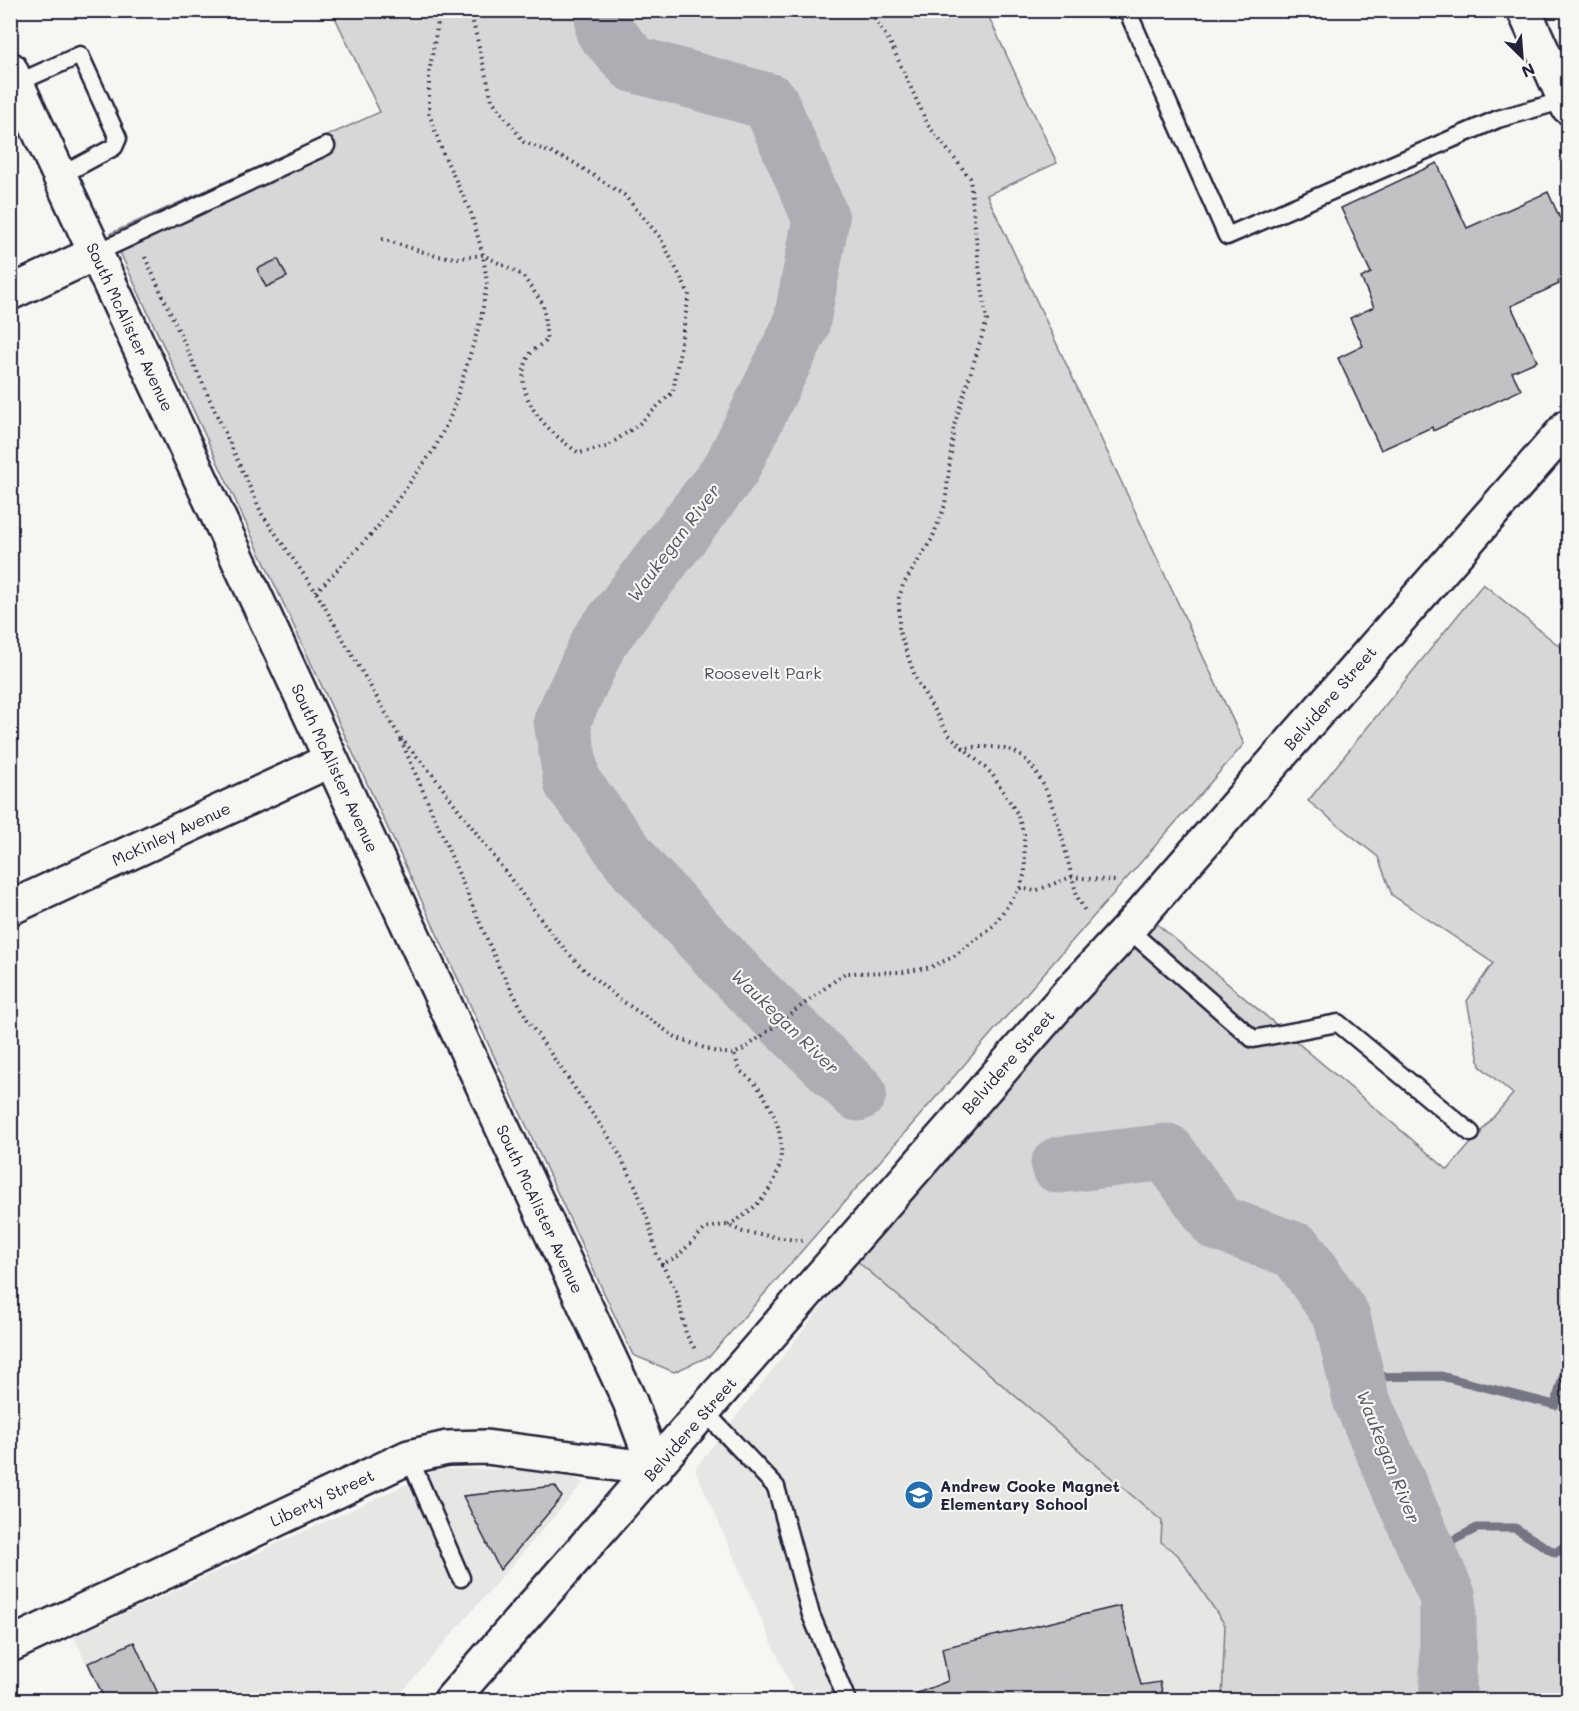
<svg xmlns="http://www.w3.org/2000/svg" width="1579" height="1711" font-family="Mali,sans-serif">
  <rect width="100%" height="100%" fill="#f6f6f2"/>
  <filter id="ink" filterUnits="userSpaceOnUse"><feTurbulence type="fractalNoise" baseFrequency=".0167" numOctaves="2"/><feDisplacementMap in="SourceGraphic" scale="12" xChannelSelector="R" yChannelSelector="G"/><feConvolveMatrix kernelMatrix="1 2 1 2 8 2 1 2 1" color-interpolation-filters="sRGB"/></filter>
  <g filter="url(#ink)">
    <g fill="#e6e6e4">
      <path d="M 857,1261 L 1162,1521 L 1161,1542 L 1178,1555 L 1225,1625 L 1222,1700 L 797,1700 L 695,1469 Z"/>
      <path d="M 440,1469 L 557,1469 L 583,1483 L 395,1700 L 103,1700 L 74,1637 Z"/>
    </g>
    <g fill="#d7d7d7" stroke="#7c7c89" stroke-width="1.5">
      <path d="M 332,11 L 986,11 L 1057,163 L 987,195 L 1244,744 L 710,1356 L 674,1372 L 633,1355 L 111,233 L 380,112 Z"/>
      <path d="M 1483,584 L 1568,653 L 1568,1700 L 1222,1700 L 1225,1625 L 1178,1555 L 1161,1542 L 1162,1521 L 857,1261 L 1150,918 L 1448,1170 L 1513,1094 L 1480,1066 L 1467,1001 L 1493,963 L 1392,895 L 1378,857 L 1308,801 Z"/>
    </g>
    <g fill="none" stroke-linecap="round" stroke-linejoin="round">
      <g stroke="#757583" stroke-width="9">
        <path d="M 1356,1377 L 1441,1376 L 1555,1405 L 1568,1360"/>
        <path d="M 1428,1553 L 1477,1528 L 1515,1528 L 1555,1553 L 1568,1544"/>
      </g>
      <g stroke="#adadb3" stroke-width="57">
        <path d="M 603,10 L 604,31 L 634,64 L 770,102 L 821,219 L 801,326 L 731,469 L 600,640 L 562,721 L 572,782 L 639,871 L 749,988 L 858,1093"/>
        <path d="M 1059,1165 L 1167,1152 L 1218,1223 L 1297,1251 L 1342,1317 L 1361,1399 L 1448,1598 L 1448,1700"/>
      </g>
    </g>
    <g fill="#c2c2c4" stroke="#22223b" stroke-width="1.5">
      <path d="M 1437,163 L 1467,228 L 1548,192 L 1568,236 L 1568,276 L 1558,281 L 1559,284 L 1511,306 L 1537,361 L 1512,372 L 1521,390 L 1433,431 L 1432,427 L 1381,450 L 1338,358 L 1363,346 L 1350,318 L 1374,307 L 1361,278 L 1371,273 L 1341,208 Z"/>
      <path d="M 278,259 L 287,277 L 266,287 L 257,269 Z"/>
      <path d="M 555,1486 L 562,1497 L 500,1570 L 463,1496 Z"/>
      <path d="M 1120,1606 L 1141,1685 L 1160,1682 L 1164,1700 L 916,1700 L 915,1694 L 948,1681 L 942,1648 Z"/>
      <path d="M 134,1642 L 161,1700 L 105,1700 L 88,1663 Z"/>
    </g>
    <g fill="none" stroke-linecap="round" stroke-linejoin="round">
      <g stroke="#22223b" stroke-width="21">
        <g id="lane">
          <path d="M 1127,10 L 1227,236 L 1498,119 L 1565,100"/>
          <path d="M 17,83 L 80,55 L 118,138 L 114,147 L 60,176"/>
          <path d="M 96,253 L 326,146"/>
          <path d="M 1128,929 L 1253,1039 L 1338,1023 L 1471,1133"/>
          <path d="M 705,1412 L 776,1487 L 811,1615 L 847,1700"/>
          <path d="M 409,1457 L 461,1578"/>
        </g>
      </g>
      <g stroke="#22223b" stroke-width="38">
        <g id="street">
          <path d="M 1524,10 L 1568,107"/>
          <path d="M 10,293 L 96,253"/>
          <path d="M 10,908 L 331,760"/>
          <path d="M 10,1645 L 409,1457 L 447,1448 L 486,1447 L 655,1469"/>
        </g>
      </g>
      <g stroke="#22223b" stroke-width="38">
        <g id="secondary">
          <path d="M 10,69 L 630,1402 L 655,1469"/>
          <path d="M 451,1700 L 1065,997 L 1128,929 L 1568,426"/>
        </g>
      </g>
      <g stroke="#22223b" stroke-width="4" stroke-dasharray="1.5 4.5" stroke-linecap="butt">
        <path d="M 382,239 L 436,256 L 460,258 L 483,255 L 522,275 L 543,304 L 547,340 C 542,344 532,350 529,356 C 508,395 550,434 579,453 L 606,447 L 638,425 L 673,392 L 689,294 L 660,237 L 624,195 L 571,161 L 524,142 L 492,100 L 470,10"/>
        <path d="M 145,257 L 262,514 L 316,592 L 399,736 L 432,774 L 555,938 L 581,967 L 618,998 L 677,1038 L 716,1052 L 734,1054 L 744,1049 L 845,973 L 903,972 L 931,967 L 953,957 L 993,926 L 1020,888 L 1025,872 L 1024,834 L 1017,813 L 992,774 L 948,734 L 916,679 L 899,631 L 899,598 L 903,585 L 932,539 L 945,505 L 954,426 L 987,320 L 979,266 L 970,178 L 928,125 L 890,42 L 869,10"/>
        <path d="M 316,592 L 377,528 L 435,448 L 452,413 L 481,319 L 487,283 L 483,255 L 471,213 L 442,151 L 429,113 L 429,73 L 440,10"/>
        <path d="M 401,740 L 499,967 L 530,1024 L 615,1146 L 636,1187 L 649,1224 L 656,1253 L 677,1293 L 686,1334 L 696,1351"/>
        <path d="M 962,748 C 980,747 1005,744 1021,756 C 1055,780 1065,859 1078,898 L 1086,913"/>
        <path d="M 1020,888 L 1035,891 L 1071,877 L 1115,881"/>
        <path d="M 728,1225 C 776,1200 796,1155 769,1105 C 761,1090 754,1080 740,1071 L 734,1054"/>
        <path d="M 661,1265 L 678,1256 L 705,1229 L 716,1226 L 728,1225 L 743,1232 L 802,1241"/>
      </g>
      <use href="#lane" stroke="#f6f6f2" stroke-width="16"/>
      <use href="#street" stroke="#f6f6f2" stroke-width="33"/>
      <use href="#secondary" stroke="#f6f6f2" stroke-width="33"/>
    </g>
  </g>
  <defs>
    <g id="school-disc" transform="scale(1.5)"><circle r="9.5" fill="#1f6fb2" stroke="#f6f6f2"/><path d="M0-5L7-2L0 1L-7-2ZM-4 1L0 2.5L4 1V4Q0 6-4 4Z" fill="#fff"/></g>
  </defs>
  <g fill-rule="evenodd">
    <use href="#school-disc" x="919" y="1495"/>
  </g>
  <g text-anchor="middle" stroke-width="4.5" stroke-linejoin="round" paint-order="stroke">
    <g font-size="16" fill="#22223b" stroke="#f6f6f2">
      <text transform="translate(130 327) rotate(65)" y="6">South McAlister Avenue</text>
      <text transform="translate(1330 698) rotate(-49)" y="6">Belvidere Street</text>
      <text transform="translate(335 768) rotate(65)" y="6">South McAlister Avenue</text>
      <text transform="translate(171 834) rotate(-25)" y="6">McKinley Avenue</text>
      <text transform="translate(1008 1062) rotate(-49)" y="6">Belvidere Street</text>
      <text transform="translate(540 1209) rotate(65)" y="6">South McAlister Avenue</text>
      <text transform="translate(690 1429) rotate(-49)" y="6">Belvidere Street</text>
      <text transform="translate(322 1498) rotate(-25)" y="6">Liberty Street</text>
    </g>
    <g font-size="16" fill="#4f4f62" stroke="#f6f6f2">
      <text x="763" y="679">Roosevelt Park</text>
    </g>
    <g font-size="16" font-weight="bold" fill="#22223b" stroke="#f6f6f2" text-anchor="start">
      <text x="940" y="1492">Andrew Cooke Magnet<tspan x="940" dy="18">Elementary School</tspan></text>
    </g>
    <g font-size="18" font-style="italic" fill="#535365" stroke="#f6f6f2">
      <text transform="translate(674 543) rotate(-53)" y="6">Waukegan River</text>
      <text transform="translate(785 1022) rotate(44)" y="6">Waukegan River</text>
      <text transform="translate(1388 1457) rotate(68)" y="6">Waukegan River</text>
    </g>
  </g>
  <rect width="1579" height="1711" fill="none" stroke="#f6f6f2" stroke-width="36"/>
  <rect x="18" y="18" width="1543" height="1675" fill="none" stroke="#22223b" stroke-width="2" filter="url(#ink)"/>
  <g transform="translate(1522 57) rotate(155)" stroke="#f6f6f2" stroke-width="4.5" paint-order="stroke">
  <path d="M0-4.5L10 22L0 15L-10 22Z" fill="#22223b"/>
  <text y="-9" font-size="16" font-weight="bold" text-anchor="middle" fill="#22223b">N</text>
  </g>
</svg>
